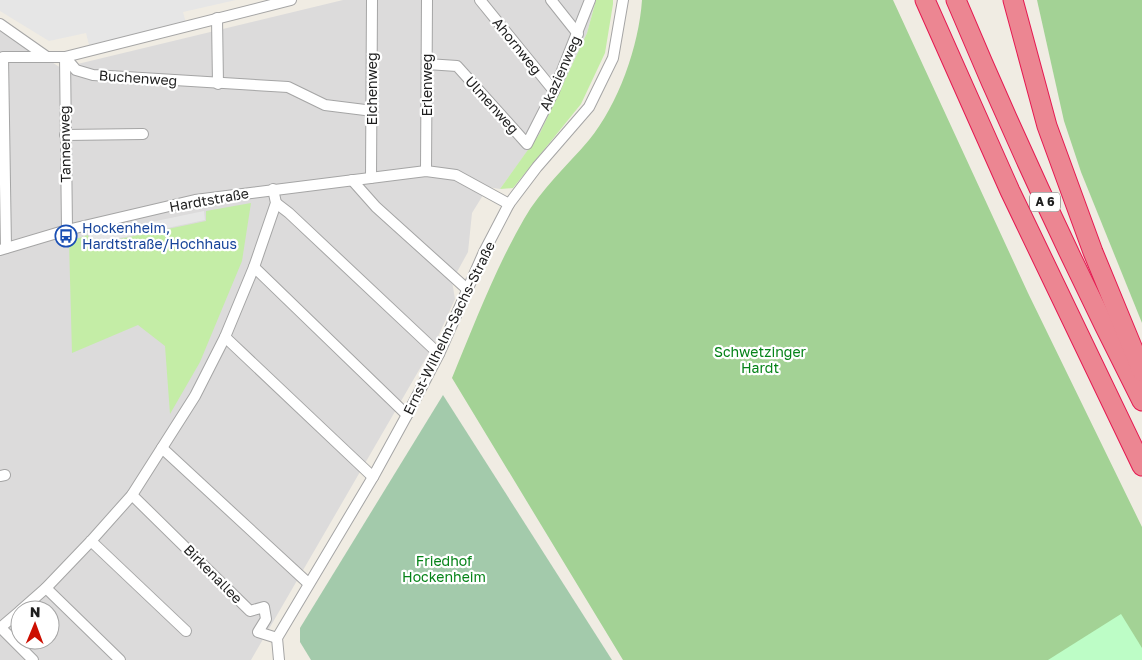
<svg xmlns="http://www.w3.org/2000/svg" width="1142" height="660" font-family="'Golos Text',sans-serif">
  <rect width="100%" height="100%" fill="#f0ece3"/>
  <path fill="#dcdbdb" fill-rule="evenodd" d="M 343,0 L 596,0 L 587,33 L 540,134 L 500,189 L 488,187 L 472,213 L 468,252 L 452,281 L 455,299 L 437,339 L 251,660 L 0,660 L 0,29 L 61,68 ZM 20,610 L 50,610 L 50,640 L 20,640 Z"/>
  <g fill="#c4eda6">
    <path d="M 596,0 L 613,0 L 613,4 L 605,53 L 581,104 L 513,188 L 500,189 L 540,133 L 587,33 Z"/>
    <path d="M 251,203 L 242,261 L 200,362 L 170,414 L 165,346 L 138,325 L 72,353 L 69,241 L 88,235 L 91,245 L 206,221 L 206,211 Z"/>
  </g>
  <g fill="#a3d295">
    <path d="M 642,0 L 893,0 L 1028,293 L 1142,527 L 1142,660 L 623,660 L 452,378 C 474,325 495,269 524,219 C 541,189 567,166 589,140 C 618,105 639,46 642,0 Z"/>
    <path d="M 1037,0 L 1142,0 L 1142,323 L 1081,172 L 1064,121 Z"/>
  </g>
  <path fill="#a3caab" d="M 443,395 L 612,660 L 311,660 L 300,642 L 300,628 Z"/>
  <path fill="#bdfdc6" d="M 1121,614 L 1142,648 L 1142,660 L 1048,660 Z"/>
  <g fill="#e6e6e6">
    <path d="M 0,0 L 236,0 L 183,12 L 186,23 L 89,45 L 86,33 L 49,41 L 0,11 Z"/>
    <path d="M 204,211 L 205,220 L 91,244 L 89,235 Z"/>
  </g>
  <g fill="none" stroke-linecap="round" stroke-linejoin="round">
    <g stroke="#a5a5a5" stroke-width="12">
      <g id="street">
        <path d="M 480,0 L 554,91"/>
        <path d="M 551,0 L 578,34"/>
        <path d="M 217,18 L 218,84"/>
        <path d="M 0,24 L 47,57"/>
        <path d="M 65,57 L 76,70 L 93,75 L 288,87 L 325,105 L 373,111"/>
        <path d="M 65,57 L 67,230"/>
        <path d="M 427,64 L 457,66 L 527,144 L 554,91 L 590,0"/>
        <path d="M 65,135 L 143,134"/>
        <path d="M 426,171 L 427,0"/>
        <path d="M 371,178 L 372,0"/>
        <path d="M 352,180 L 376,207 L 468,290"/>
        <path d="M 276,203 L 289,213 L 439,354"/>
        <path d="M 6,248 L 3,57 L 65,57 L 291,0"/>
        <path d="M 0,250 L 67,230 L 195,200 L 426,171 L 456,175 L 509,204"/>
        <path d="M 254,267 L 407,415"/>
        <path d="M 225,337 L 373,477"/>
        <path d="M 162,448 L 308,583"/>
        <path d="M 0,476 L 5,475"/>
        <path d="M 132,495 L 250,611 L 264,607 L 266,619 L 258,632 L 277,638"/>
        <path d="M 91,541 L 186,631"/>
        <path d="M 46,588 L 120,660"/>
        <path d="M 21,610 L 46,588 L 91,541 L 132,495 L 195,396 L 225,337 L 254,267 L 276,203 L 273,189"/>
        <path d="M 0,628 L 20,611"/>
        <path d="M 1,628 L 33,660"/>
        <path d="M 279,660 L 277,638 L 373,477 L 407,415 L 439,354 L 484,252 L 509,204 L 537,167 L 589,107 L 613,58 L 623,0"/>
      </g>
    </g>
    <g stroke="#e51951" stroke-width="21">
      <g id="highway">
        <path d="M 925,0 L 1010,191 L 1142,466"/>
        <path d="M 956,0 C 1013,136 1075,269 1142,401"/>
        <path d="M 1013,0 L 1047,126 L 1093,252 L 1142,371"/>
      </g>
    </g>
    <use href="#street" stroke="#fff" stroke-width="10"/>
    <use href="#highway" stroke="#ec8692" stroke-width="19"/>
  </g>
  <defs>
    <g id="bus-ring" transform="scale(1.125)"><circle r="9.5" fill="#fff" stroke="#1a4fb4" stroke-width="1.5"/><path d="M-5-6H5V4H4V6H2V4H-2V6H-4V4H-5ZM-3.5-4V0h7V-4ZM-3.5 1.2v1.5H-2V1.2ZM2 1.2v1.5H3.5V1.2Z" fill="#1a4fb4"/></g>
  </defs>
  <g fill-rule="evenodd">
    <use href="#bus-ring" x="66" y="236"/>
  </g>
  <g text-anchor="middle" stroke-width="4.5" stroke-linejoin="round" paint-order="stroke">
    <rect fill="#fff" stroke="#626262" stroke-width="1" x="1030" y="192.5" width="30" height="19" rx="4"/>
    <g font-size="12" font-weight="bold" fill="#1e1e1e">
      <text x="1045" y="206">A 6</text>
    </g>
    <g font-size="14" fill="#1e1e1e" stroke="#fff">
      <text transform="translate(517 46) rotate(51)" y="5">Ahornweg</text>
      <text transform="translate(560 73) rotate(-66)" y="5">Akazienweg</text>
      <text transform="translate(138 78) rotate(4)" y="5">Buchenweg</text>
      <text transform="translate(427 85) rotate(-90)" y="5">Erlenweg</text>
      <text transform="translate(372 89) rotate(-90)" y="5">Eichenweg</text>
      <text transform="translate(492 105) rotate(48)" y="5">Ulmenweg</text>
      <text transform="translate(65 144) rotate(-91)" y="5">Tannenweg</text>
      <text transform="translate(209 200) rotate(-10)" y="5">Hardtstraße</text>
      <text transform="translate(449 328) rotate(-64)" y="5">Ernst-Wilhelm-Sachs-Straße</text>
      <text transform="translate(213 574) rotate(45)" y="5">Birkenallee</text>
    </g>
    <g font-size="14" fill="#164399" stroke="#fff" text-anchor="start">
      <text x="82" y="233">Hockenheim,<tspan x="82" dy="16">Hardtstraße/Hochhaus</tspan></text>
    </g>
    <g font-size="14" fill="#058318" stroke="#fff">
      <text x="760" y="357">Schwetzinger<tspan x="760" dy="16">Hardt</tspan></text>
      <text x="444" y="566">Friedhof<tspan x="444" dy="16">Hockenheim</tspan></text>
    </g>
  </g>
  <g transform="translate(35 625) rotate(1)"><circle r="24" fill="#ffffff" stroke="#a5a5a5"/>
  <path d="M0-4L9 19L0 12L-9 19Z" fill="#cc0e00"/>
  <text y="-8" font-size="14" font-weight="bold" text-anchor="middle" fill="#1e1e1e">N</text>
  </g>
</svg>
